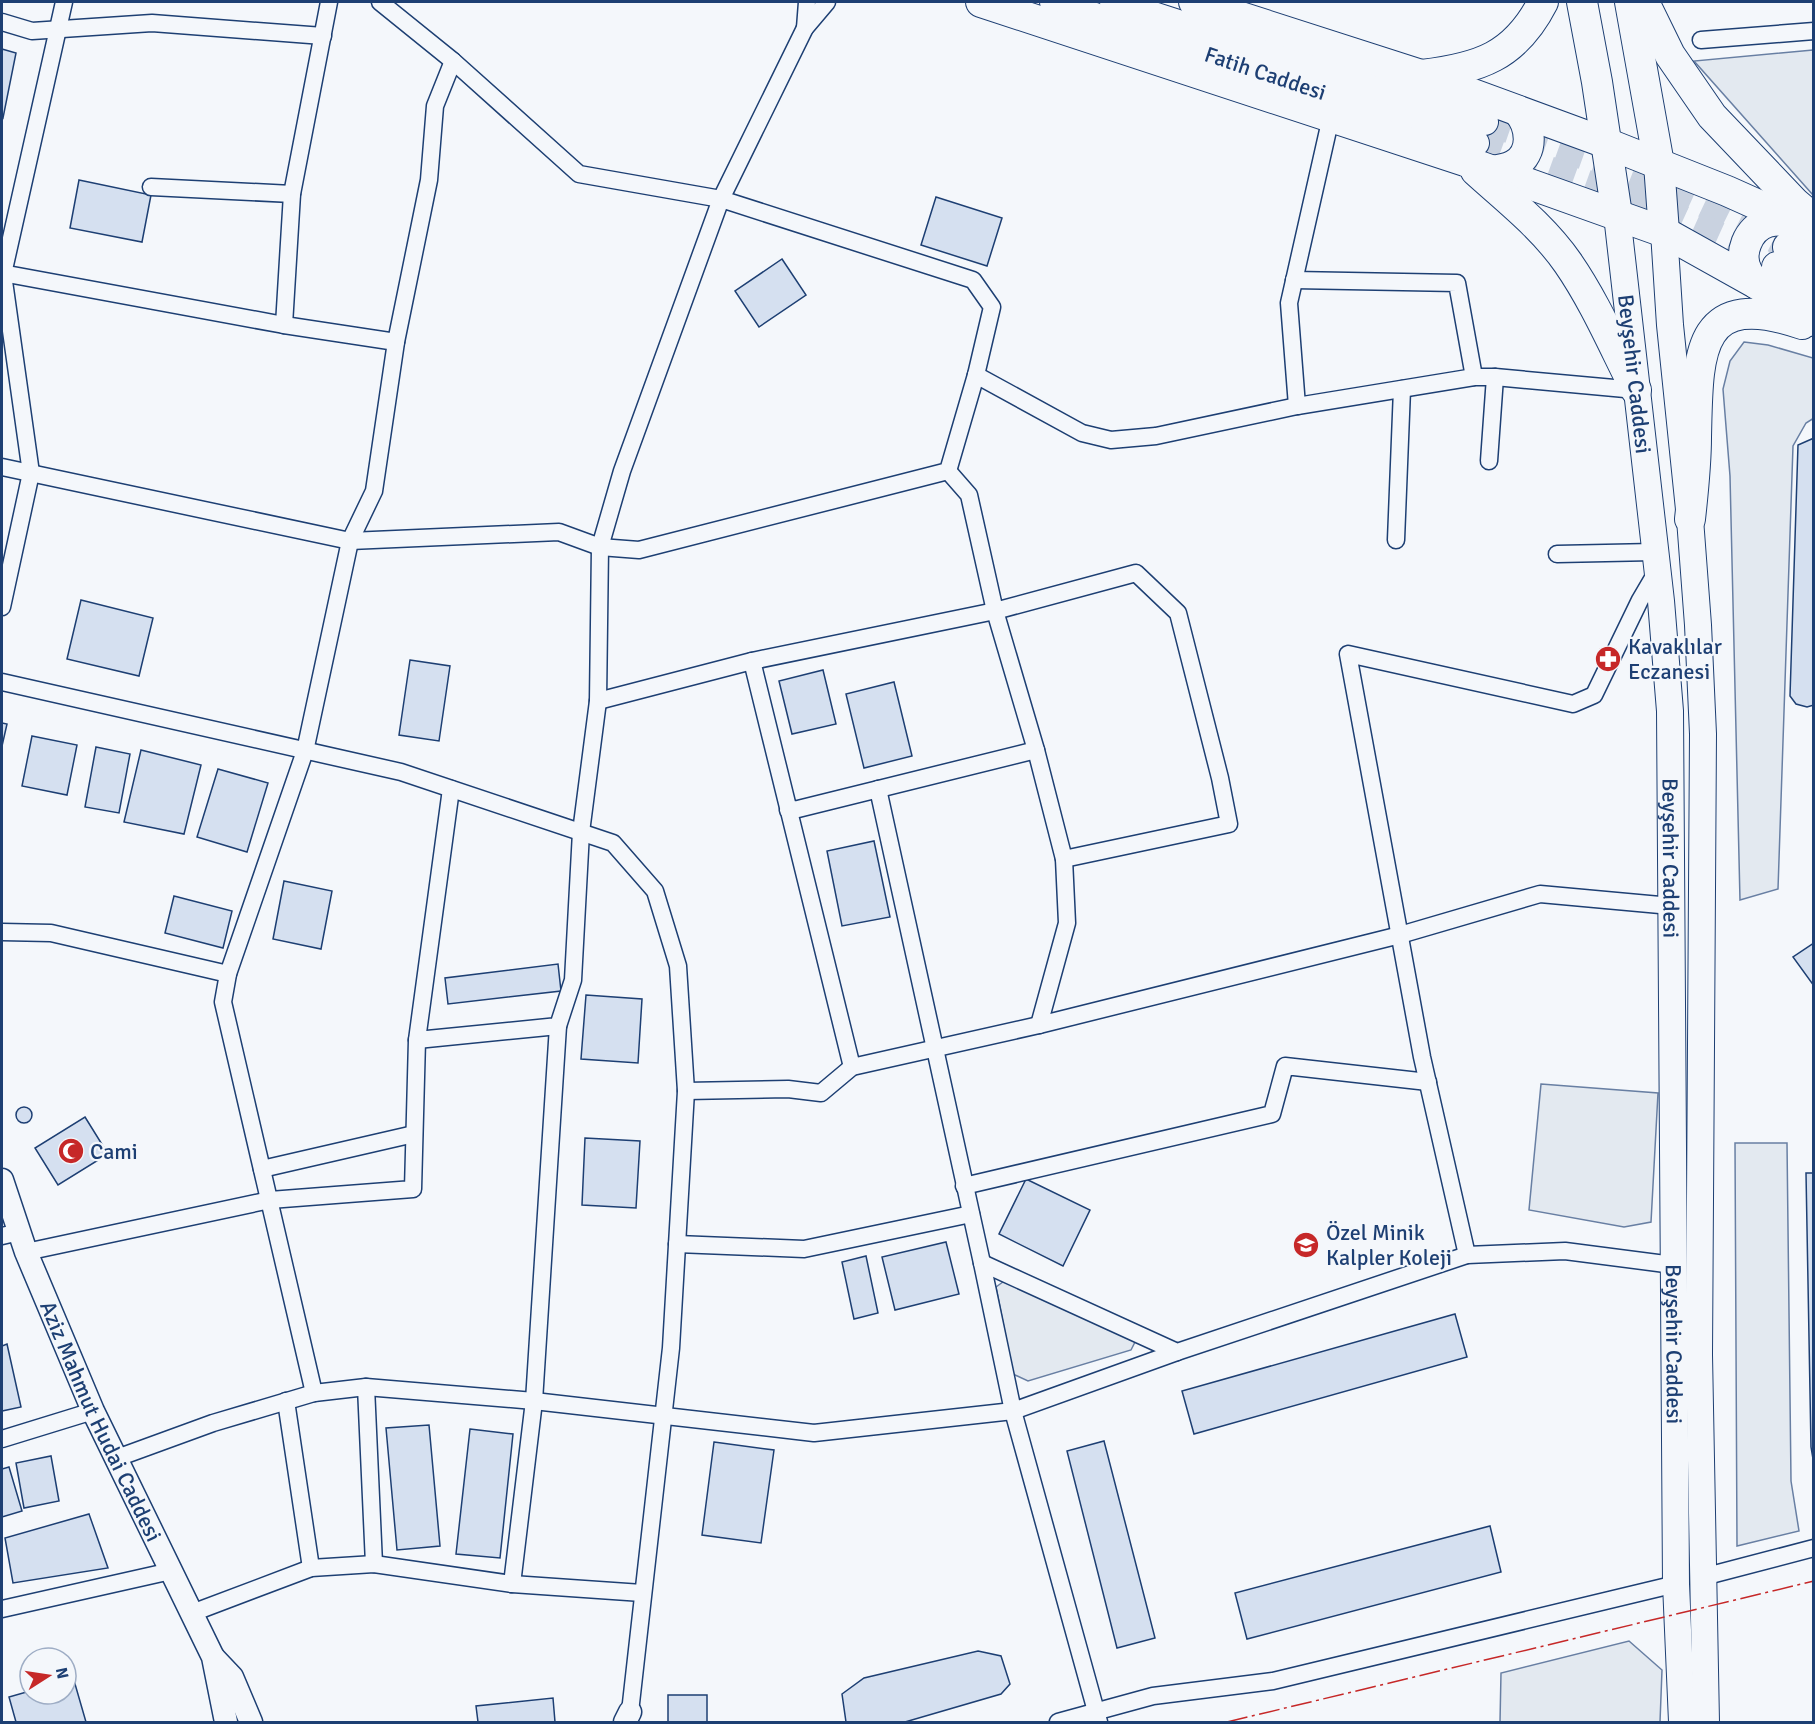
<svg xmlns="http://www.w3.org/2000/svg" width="1815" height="1724" font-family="Signika,sans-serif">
  <rect width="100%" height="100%" fill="#f4f7fb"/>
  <g fill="#e3e9f0" stroke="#687fa3" stroke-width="1.5">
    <path d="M 1813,50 L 1814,50 L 1813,195 L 1694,61 Z"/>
    <path d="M 1744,342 L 1768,345 L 1813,358 L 1814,418 L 1806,423 L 1793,446 L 1778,889 L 1740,900 L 1730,476 L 1723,389 L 1730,361 Z"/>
    <path d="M 1541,1084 L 1658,1093 L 1651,1222 L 1624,1227 L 1529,1210 Z"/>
    <path d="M 1735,1143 L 1787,1143 L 1791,1481 L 1799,1531 L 1737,1546 Z"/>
    <path d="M 1007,1279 L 1136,1340 L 1131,1350 L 1028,1381 L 1013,1374 L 996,1287 Z"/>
    <path d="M 1629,1641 L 1662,1670 L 1660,1722 L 1500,1722 L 1501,1673 Z"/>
  </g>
  <g fill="#d5e0f0" stroke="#1d3f73" stroke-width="1.5">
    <path d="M 2,49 L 16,53 L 3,118 L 2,117 Z"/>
    <path d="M 79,180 L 151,195 L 142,242 L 70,228 Z"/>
    <path d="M 936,197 L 1002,218 L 987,266 L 921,245 Z"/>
    <path d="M 782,259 L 806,295 L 759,327 L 735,291 Z"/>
    <path d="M 1814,438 L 1814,705 L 1807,707 L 1796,704 L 1790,696 L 1798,445 Z"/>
    <path d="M 81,600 L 153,618 L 139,676 L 67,659 Z"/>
    <path d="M 410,660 L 450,666 L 439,741 L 399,735 Z"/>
    <path d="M 823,670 L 836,724 L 792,734 L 779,681 Z"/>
    <path d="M 894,682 L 912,756 L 864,768 L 846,694 Z"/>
    <path d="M 2,723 L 7,724 L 2,746 Z"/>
    <path d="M 32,736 L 77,745 L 67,795 L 22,786 Z"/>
    <path d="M 96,747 L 130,754 L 119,813 L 85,807 Z"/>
    <path d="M 141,750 L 201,765 L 184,834 L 124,822 Z"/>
    <path d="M 218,769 L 268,783 L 247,852 L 197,837 Z"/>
    <path d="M 874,841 L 890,917 L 842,926 L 827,851 Z"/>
    <path d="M 284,881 L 332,891 L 321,949 L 273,939 Z"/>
    <path d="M 174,896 L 232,911 L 223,948 L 165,933 Z"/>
    <path d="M 1814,943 L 1814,986 L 1793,957 Z"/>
    <path d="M 558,964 L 561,991 L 448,1004 L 445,978 Z"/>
    <path d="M 586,995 L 642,999 L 638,1063 L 581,1059 Z"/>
    <circle cx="24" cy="1115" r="8"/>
    <path d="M 85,1117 L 108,1154 L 58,1185 L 35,1148 Z"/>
    <path d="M 585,1138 L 640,1141 L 636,1208 L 582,1205 Z"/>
    <path d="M 1806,1173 L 1814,1173 L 1814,1465 L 1811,1447 Z"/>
    <path d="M 1026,1179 L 1090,1210 L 1063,1266 L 999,1234 Z"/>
    <path d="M 946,1242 L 959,1294 L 895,1310 L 882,1257 Z"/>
    <path d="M 866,1256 L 878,1313 L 854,1319 L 842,1262 Z"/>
    <path d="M 1455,1314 L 1467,1357 L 1194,1434 L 1182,1391 Z"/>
    <path d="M 7,1344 L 21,1407 L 2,1411 L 2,1346 Z"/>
    <path d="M 429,1425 L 440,1546 L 397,1550 L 386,1428 Z"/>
    <path d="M 470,1429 L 513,1434 L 500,1558 L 456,1554 Z"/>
    <path d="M 1104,1441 L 1155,1638 L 1117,1648 L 1067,1451 Z"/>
    <path d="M 714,1442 L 774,1450 L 761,1543 L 702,1535 Z"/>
    <path d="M 51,1456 L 59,1501 L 24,1508 L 16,1463 Z"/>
    <path d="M 9,1467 L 22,1511 L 2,1517 L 2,1469 Z"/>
    <path d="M 89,1514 L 108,1568 L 13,1583 L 5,1538 Z"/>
    <path d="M 1490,1526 L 1501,1572 L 1247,1639 L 1235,1593 Z"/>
    <path d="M 978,1651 L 1001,1656 L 1010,1684 L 1001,1694 L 905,1722 L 846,1722 L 842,1694 L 864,1678 Z"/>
    <path d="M 73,1677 L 86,1722 L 16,1722 L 9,1697 L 30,1691 L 30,1694 L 66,1694 L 66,1679 Z"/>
    <rect x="668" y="1695" width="39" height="27"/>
    <path d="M 553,1698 L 555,1722 L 478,1722 L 476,1706 Z"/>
  </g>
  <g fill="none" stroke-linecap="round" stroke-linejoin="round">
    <g stroke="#c9d2e0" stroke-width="26" stroke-dasharray="26 13" stroke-linecap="butt">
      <path d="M 1485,122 C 1551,145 1616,167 1680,194 C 1717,210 1752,229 1788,247"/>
      <path d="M 1476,143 L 1671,213 L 1737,243 L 1777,267"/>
    </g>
    <g stroke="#1d3f73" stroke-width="19">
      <g id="street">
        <path d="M 2,22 L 32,31 L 152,23 L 323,36"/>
        <path d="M 805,28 L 807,2"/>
        <path d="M 1701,40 L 1814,31"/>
        <path d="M 151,187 L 292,194"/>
        <path d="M 2,273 L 284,325 L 396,342"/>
        <path d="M 1294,280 L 1457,283 L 1474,377"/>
        <path d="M 284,325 L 292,194 L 329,2"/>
        <path d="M 976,375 L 1082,433 L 1111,440 L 1156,436 L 1297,406 L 1474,377 L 1495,377 L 1636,390"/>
        <path d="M 1297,406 L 1289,303 L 1331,117"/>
        <path d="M 1489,461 L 1495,377"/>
        <path d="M 2,467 L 350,541 L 559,532 L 600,547 L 639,550 L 948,471 L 976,375 L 992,307 L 973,280 L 721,199 L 579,174 L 453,61 L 380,2"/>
        <path d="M 948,471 L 969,495 L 995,611 L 1036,750 L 1064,859 L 1067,923 L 1039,1025"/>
        <path d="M 1396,540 L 1402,389"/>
        <path d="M 1557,554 L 1654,552"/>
        <path d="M 2,607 L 31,473 L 3,274 L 64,2"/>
        <path d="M 752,661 L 852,1067"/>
        <path d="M 2,682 L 401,772 L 613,843 L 655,891 L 678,966 L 686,1091 L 671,1348 L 630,1712"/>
        <path d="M 598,701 L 752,661 L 995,611 L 1136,573 L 1178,613 L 1220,778 L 1229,824 L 1064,859"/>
        <path d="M 878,789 L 982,1263 L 1013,1411 L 1099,1722"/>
        <path d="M 788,810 L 798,809 L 1036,750"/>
        <path d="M 2,932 L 51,933 L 228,974"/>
        <path d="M 417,1040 L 558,1026 L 573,980 L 581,832 L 598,701 L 600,547 L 622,471 L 721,199 L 805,28 L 827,2"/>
        <path d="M 686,1091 L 788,1089 L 821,1093 L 852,1067 L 1039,1025 L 1400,935 L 1540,894 L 1671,906"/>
        <path d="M 262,1169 L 414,1134"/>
        <path d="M 964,1186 L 1272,1114 L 1285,1066 L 1428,1082"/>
        <path d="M 2,1236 L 19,1232"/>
        <path d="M 677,1244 L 804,1249 L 971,1214"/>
        <path d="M 26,1252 L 270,1200 L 413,1189 L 417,1040 L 451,789"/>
        <path d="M 1467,1255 L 1422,1057 L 1348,654 L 1573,704 L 1594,695 L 1640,600 L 1657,571"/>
        <path d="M 982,1263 L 1177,1352 L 1467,1255 L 1565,1251 L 1673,1265"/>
        <path d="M 366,1387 L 374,1564"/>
        <path d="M 314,1393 L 223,1002 L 228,974 L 305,751 L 350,541 L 374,491 L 396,342 L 429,180 L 435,106 L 453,61"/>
        <path d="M 286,1401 L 311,1568"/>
        <path d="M 2,1439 L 93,1411"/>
        <path d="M 117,1458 L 213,1423 L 314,1393 L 366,1387 L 534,1401 L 814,1433 L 1013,1411 L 1177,1352"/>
        <path d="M 1703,1577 L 1814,1548"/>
        <path d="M 512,1584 L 534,1401 L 558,1026"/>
        <path d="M 2,1609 L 171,1571"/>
        <path d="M 192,1613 L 311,1568 L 374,1564 L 512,1584 L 642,1593"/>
        <path d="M 1058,1722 L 1153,1696 L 1273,1681 L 1676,1584"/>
      </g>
    </g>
    <g stroke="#1d3f73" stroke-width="25">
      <g id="secondary">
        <path id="s1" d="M 2,1180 L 26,1252 L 93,1411 L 213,1657 L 226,1722"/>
        <path d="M 214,1658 L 232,1677 L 251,1722"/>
        <path d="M 625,1722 L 630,1712"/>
      </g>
    </g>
    <g stroke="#1d3f73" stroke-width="28">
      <g id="primary">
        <path id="s2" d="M 1053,2 L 1476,143"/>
        <path d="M 1113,2 L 1485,122"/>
        <path id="s3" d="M 1617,215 L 1661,601 L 1670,711 L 1676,1584 L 1682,1722"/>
        <path d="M 1664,232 L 1670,325 L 1690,519 L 1698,625 L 1703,734 L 1699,1355 L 1706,1722"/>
      </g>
    </g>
    <g stroke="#1d3f73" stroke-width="32">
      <g id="highway">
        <path d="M 981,2 L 1465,161 L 1664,232 L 1757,284 L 1814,321"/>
        <path d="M 1194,2 L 1421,75 L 1606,143 L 1727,191 L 1796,222 L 1814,231"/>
        <path d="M 1582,2 L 1597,82 L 1617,215"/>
        <path d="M 1630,2 L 1659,164 L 1664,232"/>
        <path d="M 1644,2 L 1670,55 L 1712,116 L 1795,203 L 1814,219"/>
        <path d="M 1422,75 C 1479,68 1515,57 1543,2"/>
        <path d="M 1476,171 C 1508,200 1543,227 1568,263 C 1595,302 1614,347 1636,390"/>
        <path d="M 1491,171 C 1499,170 1507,169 1514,165 C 1535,153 1531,126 1518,111"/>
        <path d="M 1788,247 L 1814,263"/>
        <path d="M 1777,267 L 1814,291"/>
        <path d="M 1757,284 C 1754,281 1750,277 1748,273 C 1737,255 1748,228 1768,222 C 1777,219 1787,221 1796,222"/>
        <path d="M 1690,519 C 1693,492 1696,464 1696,437 C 1698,355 1695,287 1802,324"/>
      </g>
    </g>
    <use href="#street" stroke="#f4f7fb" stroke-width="16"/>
    <use href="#secondary" stroke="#f4f7fb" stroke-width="22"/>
    <use href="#primary" stroke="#f4f7fb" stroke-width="26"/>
    <use href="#highway" stroke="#f4f7fb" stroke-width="30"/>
    <path stroke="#c62828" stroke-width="1.5" stroke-dasharray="21 4.5 3 4.5" stroke-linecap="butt" d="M 1227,1722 L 1814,1581"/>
  </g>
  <defs>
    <g id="pharmacy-disc" transform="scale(1.35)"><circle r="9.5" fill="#c62828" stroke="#f4f7fb"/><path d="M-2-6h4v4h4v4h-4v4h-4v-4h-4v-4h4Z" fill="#fff"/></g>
    <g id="mosque-disc" transform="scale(1.35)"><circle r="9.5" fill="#c62828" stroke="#f4f7fb"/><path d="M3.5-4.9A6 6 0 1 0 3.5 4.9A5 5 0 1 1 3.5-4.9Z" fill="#fff"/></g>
    <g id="school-disc" transform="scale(1.35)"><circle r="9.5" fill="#c62828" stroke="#f4f7fb"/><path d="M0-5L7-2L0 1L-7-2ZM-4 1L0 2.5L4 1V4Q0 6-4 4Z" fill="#fff"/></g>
  </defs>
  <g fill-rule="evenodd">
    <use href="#pharmacy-disc" x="1608" y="659"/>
    <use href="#mosque-disc" x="71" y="1151"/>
    <use href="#school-disc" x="1306" y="1245"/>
  </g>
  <g text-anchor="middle" stroke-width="4.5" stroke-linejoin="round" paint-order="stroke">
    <g font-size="22" fill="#1d3f73" stroke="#f4f7fb">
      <text dy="8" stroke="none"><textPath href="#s2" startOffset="224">Fatih Caddesi</textPath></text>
      <text dy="8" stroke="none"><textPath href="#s3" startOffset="160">Beyşehir Caddesi</textPath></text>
      <text dy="8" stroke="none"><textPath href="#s3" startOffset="646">Beyşehir Caddesi</textPath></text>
      <text dy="8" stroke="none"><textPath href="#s3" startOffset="1132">Beyşehir Caddesi</textPath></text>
      <text dy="8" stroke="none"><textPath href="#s1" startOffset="261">Aziz Mahmut Hudai Caddesi</textPath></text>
    </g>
    <g font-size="22" fill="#1d3f73" stroke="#f4f7fb" text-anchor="start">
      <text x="1628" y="654">Kavaklılar<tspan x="1628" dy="25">Eczanesi</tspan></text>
      <text x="90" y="1159">Cami</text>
      <text x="1326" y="1240">Özel Minik<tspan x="1326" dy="25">Kalpler Koleji</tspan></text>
    </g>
  </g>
  <rect width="1815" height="1724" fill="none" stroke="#1d3f73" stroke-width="6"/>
  <g transform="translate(48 1676) rotate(78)"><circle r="28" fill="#f4f7fb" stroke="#9eadc5" stroke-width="1.5"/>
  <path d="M0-4.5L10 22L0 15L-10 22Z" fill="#c62828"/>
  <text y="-9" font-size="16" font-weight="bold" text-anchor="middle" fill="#1d3f73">N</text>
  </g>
</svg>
